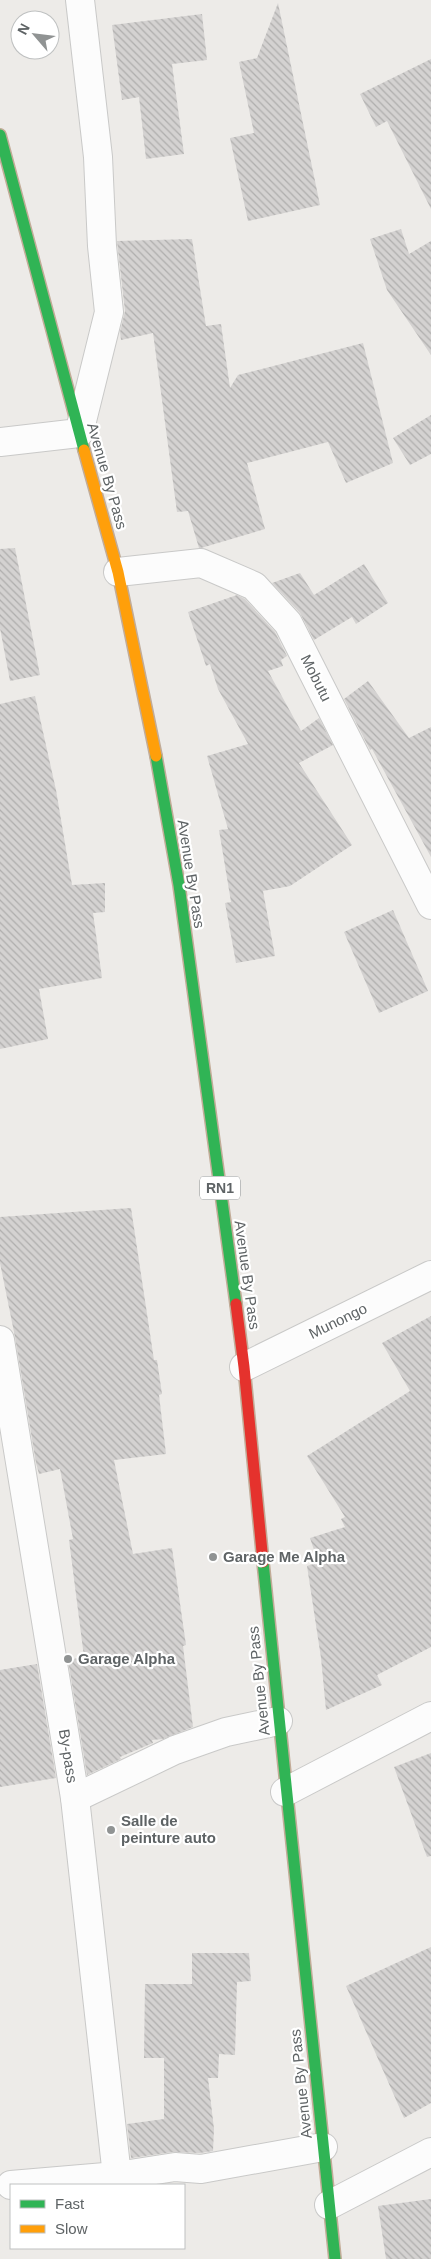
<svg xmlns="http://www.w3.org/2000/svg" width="431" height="2259" font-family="Helvetica,sans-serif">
  <defs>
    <pattern id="building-back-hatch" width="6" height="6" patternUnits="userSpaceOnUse" patternTransform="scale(1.25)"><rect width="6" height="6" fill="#d4d2d1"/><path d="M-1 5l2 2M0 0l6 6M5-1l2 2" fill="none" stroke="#afaead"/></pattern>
  </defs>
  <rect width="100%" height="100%" fill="#edebe8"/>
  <g fill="url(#building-back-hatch)">
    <path d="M 278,3 L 320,205 L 248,221 L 230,138 L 254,133 L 239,62 L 257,58 Z"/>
    <path d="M 202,14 L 207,60 L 172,64 L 184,154 L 146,159 L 139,97 L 122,100 L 112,25 Z"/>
    <path d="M 431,59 L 431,209 L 387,121 L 376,127 L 360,94 Z"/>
    <path d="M 401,229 L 409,254 L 431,241 L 431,355 L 387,290 L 370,239 Z"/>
    <path d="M 192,239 L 206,326 L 221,324 L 230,388 L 238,375 L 363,343 L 393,463 L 346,483 L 328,442 L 247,463 L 265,529 L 201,548 L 199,548 L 188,511 L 177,512 L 153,333 L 121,340 L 120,332 L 125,311 L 117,241 Z"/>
    <path d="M 431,415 L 431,454 L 410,465 L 393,438 Z"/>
    <path d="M 15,548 L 40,675 L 10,681 L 0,628 L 0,549 Z"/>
    <path d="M 364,564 L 388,603 L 356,624 L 352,617 L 314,640 L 300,613 L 272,583 L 300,573 L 314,595 Z"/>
    <path d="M 237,595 L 245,599 L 275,632 L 287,656 L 281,660 L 283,666 L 268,671 L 301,731 L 319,718 L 333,745 L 299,763 L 352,845 L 290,886 L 263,891 L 275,956 L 236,963 L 225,903 L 231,902 L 219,830 L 228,829 L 207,756 L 248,744 L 218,689 L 210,664 L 206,666 L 188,612 Z"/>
    <path d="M 368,681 L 409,738 L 431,727 L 431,857 L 372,749 L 370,750 L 344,699 Z"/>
    <path d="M 35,696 L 56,790 L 72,885 L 105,883 L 105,912 L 93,913 L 102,978 L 39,989 L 48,1039 L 0,1049 L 0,704 Z"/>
    <path d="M 393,910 L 428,991 L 379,1013 L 344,932 Z"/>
    <path d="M 131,1208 L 154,1360 L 157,1360 L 162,1394 L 159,1395 L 166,1454 L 114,1460 L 133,1554 L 172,1548 L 186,1645 L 183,1646 L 193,1727 L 163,1739 L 152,1740 L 153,1743 L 120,1757 L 121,1759 L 87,1775 L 68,1660 L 84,1657 L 69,1540 L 73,1539 L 60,1469 L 39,1474 L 36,1463 L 15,1337 L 0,1263 L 0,1217 Z"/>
    <path d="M 431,1316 L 431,1647 L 377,1675 L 382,1685 L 326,1710 L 321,1658 L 307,1566 L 318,1562 L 310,1538 L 345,1527 L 341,1519 L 345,1517 L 307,1456 L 410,1391 L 382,1343 Z"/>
    <path d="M 37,1664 L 56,1778 L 0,1787 L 0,1670 Z"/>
    <path d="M 431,1753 L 431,1856 L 427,1857 L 394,1767 Z"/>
    <path d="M 431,1947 L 431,2103 L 404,2118 L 346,1986 Z"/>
    <path d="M 192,1953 L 249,1953 L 251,1981 L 237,1982 L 235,2055 L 219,2054 L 218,2078 L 208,2078 L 214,2129 L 213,2151 L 200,2153 L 173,2152 L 131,2158 L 127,2124 L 164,2119 L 164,2058 L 144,2058 L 145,1984 L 192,1984 Z"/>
    <path d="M 431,2199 L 431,2259 L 386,2259 L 378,2206 Z"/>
  </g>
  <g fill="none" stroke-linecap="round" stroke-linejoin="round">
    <g stroke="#c9c9c8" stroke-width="30">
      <g id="street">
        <path d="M 0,442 L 79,433 L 109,312 L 102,246 L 98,157 L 80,0"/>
        <path d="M 118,572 L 201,563 L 254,586 L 288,623 L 431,905"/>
        <path d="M 0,1340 L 75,1798 L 117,2176"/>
        <path d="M 244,1367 L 431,1275"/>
        <path d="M 285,1792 L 431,1716"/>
        <path d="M 75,1798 L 175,1750 L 226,1732 L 278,1721"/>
        <path d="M 11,2185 L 117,2176 L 175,2167 L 201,2169 L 323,2147"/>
        <path d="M 329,2205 L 431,2152"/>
      </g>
    </g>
    <g stroke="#c2ac98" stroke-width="14">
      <g id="fast">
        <path d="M 0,135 L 84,450"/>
        <path d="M 156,756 L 179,885 L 236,1304"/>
        <path d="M 263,1562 L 335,2259"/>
      </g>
    </g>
    <g stroke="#c2ac98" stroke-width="14">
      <path id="slow" d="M 84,450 L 118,572 L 156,756"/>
    </g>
    <g stroke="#c2ac98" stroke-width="14">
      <path id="jam" d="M 236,1304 L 244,1367 L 263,1562"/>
    </g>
    <use href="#street" stroke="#fcfcfc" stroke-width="28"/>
    <use href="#fast" stroke="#30b455" stroke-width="11"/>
    <use href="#slow" stroke="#ff9f0a" stroke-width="11"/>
    <use href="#jam" stroke="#e5322d" stroke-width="11"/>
  </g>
  <g fill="#909393" stroke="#fff" stroke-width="2">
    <circle cx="213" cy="1557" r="5"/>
    <circle cx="68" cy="1659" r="5"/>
    <circle cx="111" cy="1830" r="5"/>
  </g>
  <g text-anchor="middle" stroke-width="4.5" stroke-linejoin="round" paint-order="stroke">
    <rect fill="#fff" stroke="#8e9293" stroke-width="1" x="200" y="1176.5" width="40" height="23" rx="4"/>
    <g font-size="14" font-weight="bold" fill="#5e6365">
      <text x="220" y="1193">RN1</text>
    </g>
    <g font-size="15" fill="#5e6365" stroke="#fff">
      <text transform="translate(107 476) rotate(74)" y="5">Avenue By Pass</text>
      <text transform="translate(316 678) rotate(63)" y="5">Mobutu</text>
      <text transform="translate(191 874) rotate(81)" y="5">Avenue By Pass</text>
      <text transform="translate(247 1275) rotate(82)" y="5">Avenue By Pass</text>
      <text transform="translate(338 1321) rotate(-26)" y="5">Munongo</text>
      <text transform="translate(259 1681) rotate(-96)" y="5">Avenue By Pass</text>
      <text transform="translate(68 1756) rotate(81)" y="5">By-pass</text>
      <text transform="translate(301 2084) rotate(-96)" y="5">Avenue By Pass</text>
    </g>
    <g font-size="15" font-weight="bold" fill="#5e6365" stroke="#fff" text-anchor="start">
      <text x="223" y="1562">Garage Me Alpha</text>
      <text x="78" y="1664">Garage Alpha</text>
      <text x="121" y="1826">Salle de<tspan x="121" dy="17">peinture auto</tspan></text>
    </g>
  </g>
  <rect x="10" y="2184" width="175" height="65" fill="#ffffff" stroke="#bfc1c1"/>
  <rect x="20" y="2200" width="25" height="8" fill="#30b455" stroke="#bfc1c1"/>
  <text x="55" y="2209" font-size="15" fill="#5e6365">Fast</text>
  <rect x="20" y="2225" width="25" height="8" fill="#ff9f0a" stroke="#bfc1c1"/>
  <text x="55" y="2234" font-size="15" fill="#5e6365">Slow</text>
  <g transform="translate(35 35) rotate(298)"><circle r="24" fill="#ffffff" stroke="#bfc1c1"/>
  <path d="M0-4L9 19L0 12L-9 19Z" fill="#909393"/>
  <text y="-8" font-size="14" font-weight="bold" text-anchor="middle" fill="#5e6365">N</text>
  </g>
</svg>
